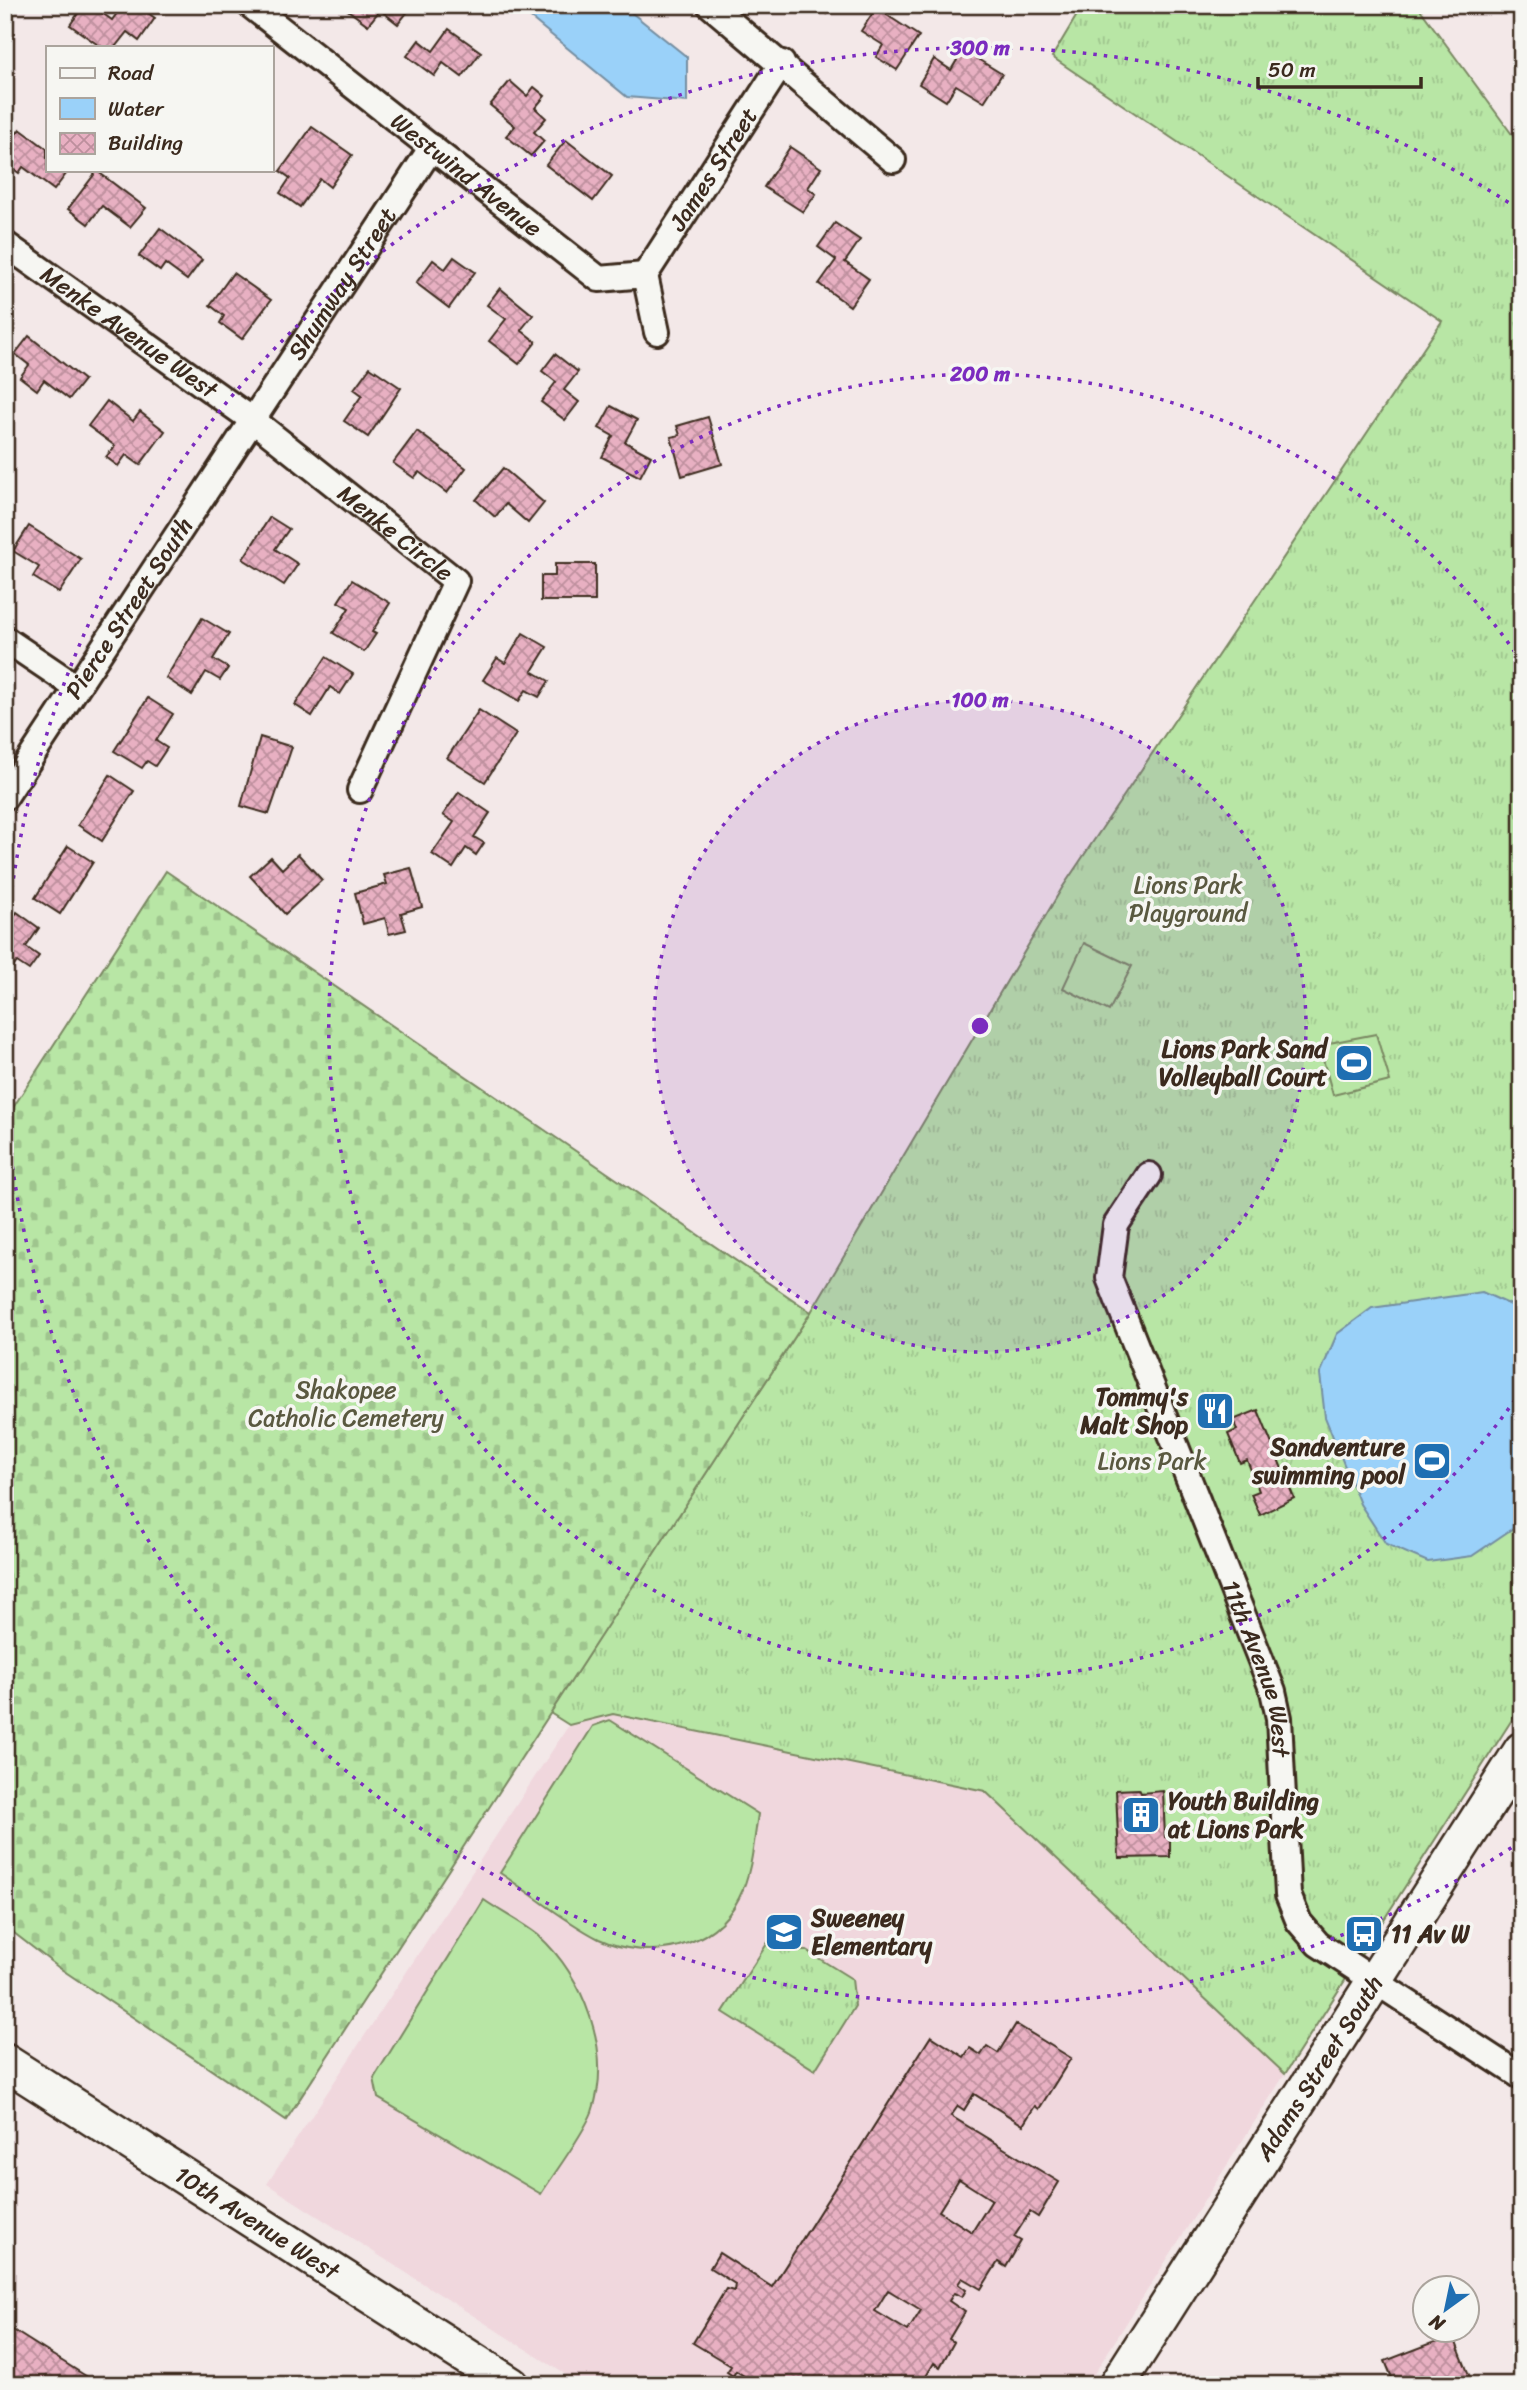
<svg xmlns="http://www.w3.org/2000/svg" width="1527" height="2390" font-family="Sriracha,sans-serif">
  <defs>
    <pattern id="grass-tufts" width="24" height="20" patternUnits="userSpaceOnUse" patternTransform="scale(1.75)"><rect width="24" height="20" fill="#b8e6a5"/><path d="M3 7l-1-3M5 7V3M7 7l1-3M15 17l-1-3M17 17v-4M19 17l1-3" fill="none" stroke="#9fc58e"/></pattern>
    <pattern id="cemetery-stones" width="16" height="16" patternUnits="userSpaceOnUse" patternTransform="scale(1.75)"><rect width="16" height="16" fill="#b8e6a5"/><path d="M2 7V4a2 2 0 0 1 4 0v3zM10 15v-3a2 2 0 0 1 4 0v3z" fill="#9fc58e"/></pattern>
    <pattern id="building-cross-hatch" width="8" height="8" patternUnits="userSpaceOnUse" patternTransform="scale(1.75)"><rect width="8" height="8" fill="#e8b0c2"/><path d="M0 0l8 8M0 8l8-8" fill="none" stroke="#bd8f9d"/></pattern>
  </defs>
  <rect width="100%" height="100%" fill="#f3e8e8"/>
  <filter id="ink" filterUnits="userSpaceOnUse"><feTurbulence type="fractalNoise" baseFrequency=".0143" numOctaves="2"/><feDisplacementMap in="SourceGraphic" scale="14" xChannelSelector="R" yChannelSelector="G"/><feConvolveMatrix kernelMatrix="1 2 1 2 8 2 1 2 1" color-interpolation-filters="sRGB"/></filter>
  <g filter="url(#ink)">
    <path fill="#f0d7dd" d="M 613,1713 L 985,1790 L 1285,2074 L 1087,2385 L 582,2385 L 267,2184 L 569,1725 Z"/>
    <g fill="url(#grass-tufts)" stroke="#7a8862" stroke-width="2">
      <path d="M 1083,5 L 1417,5 L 1522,148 L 1522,1704 L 1285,2074 L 985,1791 L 613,1714 L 569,1725 L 550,1713 L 811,1312 L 1062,888 L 1442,321 L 1052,57 Z"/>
      <path d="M 772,1936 L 796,1951 L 807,1951 L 852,1979 L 855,2006 L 815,2070 L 723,2012 Z"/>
    </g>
    <path fill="url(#cemetery-stones)" stroke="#7a8862" stroke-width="2" d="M 166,871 L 811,1312 L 286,2120 L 58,1967 L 5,1926 L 5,1120 Z"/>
    <g fill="#b8e6a5" stroke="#7a8862" stroke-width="2">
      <path d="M 1084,943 L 1132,966 L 1109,1011 L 1063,988 Z"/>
      <path d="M 1376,1034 L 1390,1081 L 1333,1095 L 1319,1045 Z"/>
      <path d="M 610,1720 L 758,1814 C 754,1841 752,1873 739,1898 C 714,1949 648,1962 599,1939 C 565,1922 532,1894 500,1873 L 593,1726 Z"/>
      <path d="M 484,1900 C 501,1912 522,1922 538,1935 C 584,1977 613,2052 592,2112 C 583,2135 555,2172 541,2194 L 378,2098 L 374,2078 Z"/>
    </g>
    <g fill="#9ad1f9" stroke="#748ea1" stroke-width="2">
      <path d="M 515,5 L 622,5 L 687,57 L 687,102 L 627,97 Z"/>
      <path d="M 1482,1292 L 1522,1310 L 1522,1522 L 1472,1556 L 1428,1562 L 1386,1544 L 1360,1504 L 1325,1417 L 1320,1374 L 1337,1334 L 1372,1308 Z"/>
    </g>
    <g fill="url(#building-cross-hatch)" stroke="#3b2a1e" stroke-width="2" fill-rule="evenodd">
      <path d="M 84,5 L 91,5 L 112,20 L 123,5 L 137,5 L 155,18 L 139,41 L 127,32 L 115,47 L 101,47 L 70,25 Z"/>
      <path d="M 347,5 L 413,5 L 398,24 L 380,10 L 368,25 L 345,8 Z"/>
      <path d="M 817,5 L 834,5 L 827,14 Z"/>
      <path d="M 876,8 L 919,36 L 897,70 L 876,57 L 883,45 L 861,31 Z"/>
      <path d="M 449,29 L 481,52 L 462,77 L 443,63 L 434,76 L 407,56 L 419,40 L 433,51 Z"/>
      <path d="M 963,50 L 1002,74 L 984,102 L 956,85 L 946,101 L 919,84 L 934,59 L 951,70 Z"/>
      <path d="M 510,81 L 527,96 L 534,87 L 545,96 L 535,108 L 546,118 L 534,132 L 544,141 L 531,156 L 506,136 L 515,126 L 490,105 Z"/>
      <path d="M 312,127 L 352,155 L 330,187 L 320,179 L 300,207 L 280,193 L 290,178 L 280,171 Z"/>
      <path d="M 20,129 L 47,149 L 47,170 L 69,170 L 54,190 L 23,167 L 19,173 L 5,163 L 5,149 Z"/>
      <path d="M 566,140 L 612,176 L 593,201 L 546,165 Z"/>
      <path d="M 790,147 L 821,168 L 808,188 L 816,194 L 803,212 L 764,187 Z"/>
      <path d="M 97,171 L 146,208 L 130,227 L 102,206 L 88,224 L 68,209 Z"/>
      <path d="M 835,223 L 860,240 L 845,262 L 869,279 L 850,306 L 819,284 L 836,260 L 818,247 Z"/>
      <path d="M 160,228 L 202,260 L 187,280 L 165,264 L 160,271 L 139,256 Z"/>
      <path d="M 454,257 L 475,272 L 449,308 L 416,283 L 433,260 L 445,269 Z"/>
      <path d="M 233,273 L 271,300 L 242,339 L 220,323 L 224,316 L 210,305 Z"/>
      <path d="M 500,288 L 533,315 L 521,330 L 536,342 L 519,364 L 489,341 L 506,319 L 487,305 Z"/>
      <path d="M 29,336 L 84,380 L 69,399 L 44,380 L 37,390 L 20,377 L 29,365 L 15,354 Z"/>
      <path d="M 555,354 L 578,372 L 564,390 L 579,402 L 565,420 L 541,402 L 556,382 L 542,371 Z"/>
      <path d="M 370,367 L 401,388 L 368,437 L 344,421 L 362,395 L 354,389 Z"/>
      <path d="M 107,401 L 133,421 L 140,412 L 165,431 L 140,465 L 126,455 L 118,466 L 106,457 L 115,446 L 88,426 Z"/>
      <path d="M 611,406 L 637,420 L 625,442 L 651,456 L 640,477 L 602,457 L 613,436 L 599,428 Z"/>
      <path d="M 708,417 L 722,464 L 682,476 L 671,437 L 680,435 L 677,426 Z"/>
      <path d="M 417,431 L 466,468 L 447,493 L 419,472 L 414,478 L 393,463 Z"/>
      <path d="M 503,468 L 544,503 L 528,523 L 506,504 L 495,517 L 476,500 Z"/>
      <path d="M 270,517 L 289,529 L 275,549 L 298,564 L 284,585 L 243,559 Z"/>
      <path d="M 29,526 L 81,559 L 59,593 L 33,577 L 39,567 L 13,551 Z"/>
      <path d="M 555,564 L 595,564 L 595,601 L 541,601 L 541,576 L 555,576 Z"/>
      <path d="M 352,580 L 390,603 L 372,632 L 376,634 L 364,652 L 333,633 L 349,608 L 338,602 Z"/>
      <path d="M 202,618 L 229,634 L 213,659 L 228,668 L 220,680 L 206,672 L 192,695 L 166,678 Z"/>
      <path d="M 523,633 L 547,647 L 532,671 L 549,681 L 539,697 L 526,690 L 519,701 L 483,680 L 497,658 L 505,663 Z"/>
      <path d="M 326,657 L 353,674 L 340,694 L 330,687 L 312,716 L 295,705 Z"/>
      <path d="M 148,698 L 173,714 L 156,741 L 167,748 L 155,766 L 147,761 L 142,768 L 114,751 Z"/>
      <path d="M 479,710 L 516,734 L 485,782 L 447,758 Z"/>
      <path d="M 260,737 L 292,747 L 269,814 L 241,806 Z"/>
      <path d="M 110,775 L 134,791 L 102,841 L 78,825 Z"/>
      <path d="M 459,792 L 490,813 L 474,837 L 484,843 L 476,855 L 466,848 L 453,868 L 432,854 L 454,822 L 443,815 Z"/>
      <path d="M 68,846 L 93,862 L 60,914 L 35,898 Z"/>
      <path d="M 298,854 L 322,880 L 285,914 L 250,876 L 271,857 L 282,869 Z"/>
      <path d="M 411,868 L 422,907 L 401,913 L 406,930 L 389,934 L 385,918 L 363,924 L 355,893 L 387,884 L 384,875 Z"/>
      <path d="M 17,912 L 39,928 L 26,947 L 39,956 L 29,970 L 17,962 L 5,978 L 5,930 Z"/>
      <path d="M 1258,1410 L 1294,1498 L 1260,1515 L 1251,1494 L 1259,1491 L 1247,1460 L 1240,1463 L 1228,1434 L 1237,1430 L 1233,1420 Z"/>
      <path d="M 1139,1789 L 1141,1793 L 1163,1791 L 1165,1837 L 1170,1836 L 1170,1857 L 1119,1858 L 1116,1790 Z"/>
      <path d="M 1016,2024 L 1071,2058 L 1039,2109 L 1035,2106 L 1023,2125 L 974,2094 L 964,2110 L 958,2106 L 951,2116 L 1059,2182 L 1038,2217 L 1030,2212 L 1014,2237 L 1021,2241 L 1006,2267 L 998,2262 L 981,2289 L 962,2278 L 958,2284 L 966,2290 L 962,2297 L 954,2293 L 949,2301 L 965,2312 L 949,2339 L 954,2342 L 940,2367 L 934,2363 L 921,2385 L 783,2385 L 779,2382 L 758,2385 L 736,2371 L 733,2376 L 727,2372 L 731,2366 L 693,2343 L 726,2289 L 734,2291 L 735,2284 L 710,2268 L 719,2253 L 772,2287 L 931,2036 L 964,2057 L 970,2048 L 981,2055 L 987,2046 L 998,2053 ZM 959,2179 L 992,2200 L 972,2232 L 939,2211 ZM 888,2290 L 921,2310 L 908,2331 L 875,2311 Z"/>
      <path d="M 5,2325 L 97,2383 L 96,2385 L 5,2385 Z"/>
      <path d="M 1453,2335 L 1473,2385 L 1395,2385 L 1385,2361 Z"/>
    </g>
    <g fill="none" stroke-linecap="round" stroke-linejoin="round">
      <g stroke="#3b2a1e" stroke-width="30">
        <g id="street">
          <path id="s1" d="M 250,5 L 599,279 L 645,275 L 657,332"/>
          <path d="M 710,5 L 893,160"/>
          <path id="s2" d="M 5,244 L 254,421 L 456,581 L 360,790"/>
          <path id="s3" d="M 645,275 L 782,63"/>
          <path d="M 5,639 L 76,687"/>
          <path id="s4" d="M 5,797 L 432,147"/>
          <path id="s5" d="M 1149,1175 L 1116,1225 L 1109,1278 L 1273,1691 L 1279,1718 L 1288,1895 L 1299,1922 L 1318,1944 L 1522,2077"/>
        </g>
      </g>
      <g stroke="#3b2a1e" stroke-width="40">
        <g id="secondary">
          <path id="s6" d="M 5,2062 L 511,2385"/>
          <path id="s7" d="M 1117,2385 L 1522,1750"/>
        </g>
      </g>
      <use href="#street" stroke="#f6f6f2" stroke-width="24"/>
      <use href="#secondary" stroke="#f6f6f2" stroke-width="35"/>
    </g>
  </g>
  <circle cx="980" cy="1026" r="326" fill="#7b2cbf" fill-opacity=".12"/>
  <g fill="none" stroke="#7b2cbf" stroke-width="3.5" stroke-dasharray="3.5 7">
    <circle cx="980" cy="1026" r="326"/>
    <path d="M1521 1391A652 652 0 1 1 1521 661"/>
    <path d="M1520 1842A978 978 0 0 1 6 1111M6 941A978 978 0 0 1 1520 210"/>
  </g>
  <defs>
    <g id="stadium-square" transform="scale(2.0125)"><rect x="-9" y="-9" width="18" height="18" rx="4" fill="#1f6fb2" stroke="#f6f6f2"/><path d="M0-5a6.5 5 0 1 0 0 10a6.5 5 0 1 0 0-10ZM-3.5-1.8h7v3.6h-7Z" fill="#fff"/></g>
    <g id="restaurant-square" transform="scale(2.0125)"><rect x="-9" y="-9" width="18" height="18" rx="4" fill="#1f6fb2" stroke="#f6f6f2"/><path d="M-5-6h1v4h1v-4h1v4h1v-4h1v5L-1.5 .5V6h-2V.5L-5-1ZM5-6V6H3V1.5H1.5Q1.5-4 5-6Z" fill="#fff"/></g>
    <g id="building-square" transform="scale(2.0125)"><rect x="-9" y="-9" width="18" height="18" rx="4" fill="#1f6fb2" stroke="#f6f6f2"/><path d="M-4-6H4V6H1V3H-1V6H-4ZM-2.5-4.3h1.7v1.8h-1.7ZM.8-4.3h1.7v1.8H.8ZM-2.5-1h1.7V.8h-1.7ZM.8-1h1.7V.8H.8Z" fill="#fff"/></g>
    <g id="school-square" transform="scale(2.0125)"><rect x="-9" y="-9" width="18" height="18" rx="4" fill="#1f6fb2" stroke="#f6f6f2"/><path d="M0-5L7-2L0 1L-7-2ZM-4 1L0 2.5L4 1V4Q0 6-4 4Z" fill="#fff"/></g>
    <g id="bus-square" transform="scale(2.0125)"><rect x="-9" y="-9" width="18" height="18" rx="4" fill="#1f6fb2" stroke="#f6f6f2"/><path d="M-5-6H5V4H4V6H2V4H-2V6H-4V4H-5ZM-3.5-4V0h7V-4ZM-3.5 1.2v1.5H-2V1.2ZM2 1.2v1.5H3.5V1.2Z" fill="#fff"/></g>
  </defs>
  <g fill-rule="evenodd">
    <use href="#stadium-square" x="1354" y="1063"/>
    <use href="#restaurant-square" x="1215" y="1411"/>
    <use href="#stadium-square" x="1432" y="1461"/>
    <use href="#building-square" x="1141" y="1815"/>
    <use href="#school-square" x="784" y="1932"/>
    <use href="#bus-square" x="1364" y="1934"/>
  </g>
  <g text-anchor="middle" stroke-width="7" stroke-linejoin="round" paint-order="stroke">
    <g font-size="24" fill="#3b2a1e" stroke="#f6f6f2">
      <text dy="8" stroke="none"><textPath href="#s3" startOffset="126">James Street</textPath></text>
      <text dy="8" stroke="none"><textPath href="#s1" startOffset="275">Westwind Avenue</textPath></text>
      <text dy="8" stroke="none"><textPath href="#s4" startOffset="614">Shumway Street</textPath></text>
      <text dy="8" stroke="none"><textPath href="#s2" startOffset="152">Menke Avenue West</textPath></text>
      <text dy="8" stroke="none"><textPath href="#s2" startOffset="486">Menke Circle</textPath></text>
      <text dy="8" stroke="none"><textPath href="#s4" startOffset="226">Pierce Street South</textPath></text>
      <text dy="8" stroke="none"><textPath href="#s5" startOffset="532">11th Avenue West</textPath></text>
      <text dy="8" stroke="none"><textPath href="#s7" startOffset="376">Adams Street South</textPath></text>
      <text dy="8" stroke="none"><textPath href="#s6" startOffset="299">10th Avenue West</textPath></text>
    </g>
    <g font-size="24" fill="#5a5940" stroke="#f6f6f2">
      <text x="1188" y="893">Lions Park<tspan x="1188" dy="28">Playground</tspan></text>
      <text x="346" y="1398">Shakopee<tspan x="346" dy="28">Catholic Cemetery</tspan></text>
      <text x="1152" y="1469">Lions Park</text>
    </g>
    <g font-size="24" font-weight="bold" fill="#3b2a1e" stroke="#f6f6f2" text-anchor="end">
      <text x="1327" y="1057">Lions Park Sand<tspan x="1327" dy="28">Volleyball Court</tspan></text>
      <text x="1188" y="1405">Tommy's<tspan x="1188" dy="28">Malt Shop</tspan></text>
      <text x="1405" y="1455">Sandventure<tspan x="1405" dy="28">swimming pool</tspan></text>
      <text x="1168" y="1809" text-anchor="start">Youth Building<tspan x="1168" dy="28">at Lions Park</tspan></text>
      <text x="811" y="1926" text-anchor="start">Sweeney<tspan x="811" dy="28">Elementary</tspan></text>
      <text x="1391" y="1942" text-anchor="start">11 Av W</text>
    </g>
  </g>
  <circle cx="980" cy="1026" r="10" fill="#7b2cbf" stroke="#f6f6f2" stroke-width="3.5"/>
  <g font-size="21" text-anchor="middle" font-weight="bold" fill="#7b2cbf" stroke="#f6f6f2" stroke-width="7" stroke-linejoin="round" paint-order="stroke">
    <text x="980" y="55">300 m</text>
    <text x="980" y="381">200 m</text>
    <text x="980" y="707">100 m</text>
  </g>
  <rect width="1527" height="2390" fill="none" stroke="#f6f6f2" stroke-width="28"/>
  <rect x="14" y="14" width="1499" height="2362" fill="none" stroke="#3b2a1e" stroke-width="2.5" filter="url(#ink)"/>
  <rect x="46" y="46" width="228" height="126" fill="#f6f6f2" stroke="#aba49d" stroke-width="2"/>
  <rect x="60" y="68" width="35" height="10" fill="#f6f6f2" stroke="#aba49d" stroke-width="2"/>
  <text x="108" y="80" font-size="21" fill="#3b2a1e">Road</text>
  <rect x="60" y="98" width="35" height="21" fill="#9ad1f9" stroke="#aba49d" stroke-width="2"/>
  <text x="108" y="116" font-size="21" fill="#3b2a1e">Water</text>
  <rect x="60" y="133" width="35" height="21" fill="url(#building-cross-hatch)" stroke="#aba49d" stroke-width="2"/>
  <text x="108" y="150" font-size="21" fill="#3b2a1e">Building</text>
  <g transform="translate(1446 2309) rotate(213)"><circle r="33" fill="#f6f6f2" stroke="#aba49d" stroke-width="2"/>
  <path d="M0-5L12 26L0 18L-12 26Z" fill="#1f6fb2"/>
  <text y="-10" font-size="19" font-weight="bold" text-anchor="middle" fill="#3b2a1e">N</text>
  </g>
  <path d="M1258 77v10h163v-10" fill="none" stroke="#3b2a1e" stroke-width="3.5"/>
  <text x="1268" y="77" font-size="21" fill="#3b2a1e" stroke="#f6f6f2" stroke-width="5" paint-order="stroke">50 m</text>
</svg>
